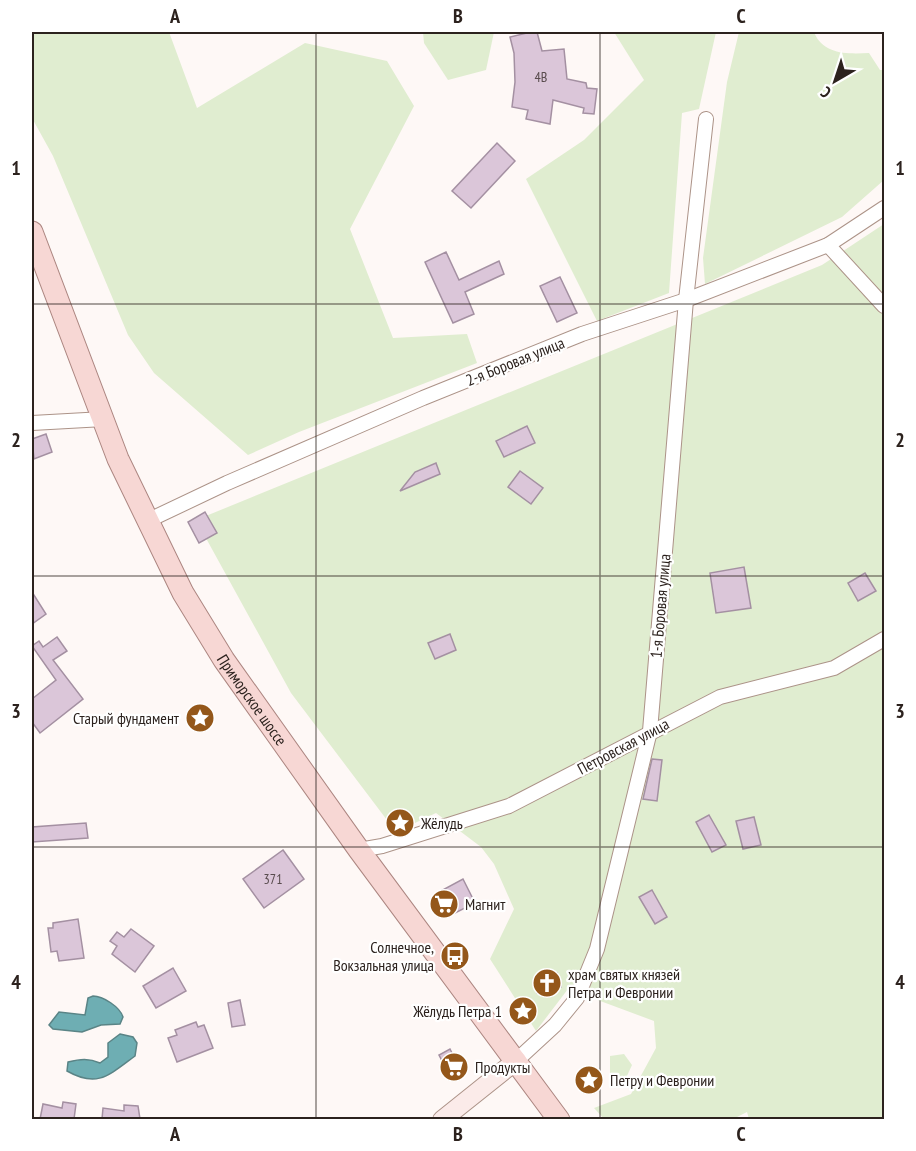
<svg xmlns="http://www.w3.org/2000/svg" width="916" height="1151" font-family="'PT Sans Narrow',sans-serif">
  <rect width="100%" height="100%" fill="#fef8f6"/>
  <g fill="#e0edd0">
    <path d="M 32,32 L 169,32 L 197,108 L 305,43 L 387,61 L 414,106 L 350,229 L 393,338 L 467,334 L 477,363 L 299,432 L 248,455 L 154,373 L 128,335 L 53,156 L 32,118 Z"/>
    <path d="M 423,32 L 494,32 L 486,70 L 448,80 L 424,43 Z"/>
    <path d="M 614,32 L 716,32 L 699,109 L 682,113 L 669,293 L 597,321 L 526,179 L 584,140 L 644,80 Z"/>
    <path d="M 739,32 L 814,32 C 823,55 848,54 869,53 L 880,70 L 884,70 L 884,180 L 842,217 L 705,284 L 703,258 L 727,82 Z"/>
    <path d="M 884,224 L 884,1119 L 749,1119 L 747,1112 L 733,1119 L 604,1119 L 594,1108 L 631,1094 L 656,1048 L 654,1021 L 568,989 L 536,1031 L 490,959 L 514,909 L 494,864 L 481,847 L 436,813 L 396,832 L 291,693 L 196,520 L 822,265 Z"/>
    <path d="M 624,1054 L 632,1065 L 626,1078 L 610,1077 L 610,1056 Z"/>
  </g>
  <g fill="#6eaeb3" stroke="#5a8486" stroke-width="1.5">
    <path d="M 93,996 C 103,996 120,1007 123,1017 L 120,1024 L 101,1025 L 82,1032 L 53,1029 L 49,1025 L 59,1012 L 85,1015 L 88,998 Z"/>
    <path d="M 120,1034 L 133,1037 L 137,1043 L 135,1056 C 108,1076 97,1088 67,1071 L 68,1062 C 80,1059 89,1058 100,1063 L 108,1057 L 108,1043 Z"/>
  </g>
  <g fill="#dbc6d9" stroke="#a490a2" stroke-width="1.5">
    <path d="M 531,32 L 537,32 L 542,51 L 564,49 L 567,79 L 586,83 L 587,88 L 597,89 L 594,114 L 583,113 L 584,108 L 553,100 L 550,124 L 526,119 L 528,110 L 512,107 L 515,82 L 514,53 L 510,37 Z"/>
    <path d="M 497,143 L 515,161 L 471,208 L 452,191 Z"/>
    <path d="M 446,252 L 459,280 L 499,261 L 504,274 L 465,292 L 474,314 L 453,323 L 425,262 Z"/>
    <path d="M 560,277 L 577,313 L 557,322 L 540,286 Z"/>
    <path d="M 527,426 L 535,443 L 504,457 L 496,441 Z"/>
    <path d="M 46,434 L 52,452 L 34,459 L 32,439 Z"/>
    <path d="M 436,463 L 440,474 L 400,491 L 415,472 Z"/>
    <path d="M 520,471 L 543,488 L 531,504 L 508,487 Z"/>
    <path d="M 205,512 L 217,533 L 199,543 L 188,522 Z"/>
    <path d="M 744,567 L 751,608 L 716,613 L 710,573 Z"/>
    <path d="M 865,573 L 876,591 L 858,601 L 848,583 Z"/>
    <path d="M 32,592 L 46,614 L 32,624 Z"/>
    <path d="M 450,634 L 456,650 L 435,659 L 428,643 Z"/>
    <path d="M 57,637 L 67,651 L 53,660 L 83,699 L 40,733 L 32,722 L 32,699 L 56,680 L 32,646 L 39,641 L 43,647 Z"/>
    <path d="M 652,759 L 662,760 L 657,801 L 643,799 Z"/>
    <path d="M 709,815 L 726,845 L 712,852 L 696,822 Z"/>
    <path d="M 754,817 L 761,845 L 743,849 L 736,821 Z"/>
    <path d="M 86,823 L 88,838 L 32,842 L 32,827 Z"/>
    <path d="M 283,850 L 304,879 L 264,908 L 243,879 Z"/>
    <path d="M 463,879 L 475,903 L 449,916 L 437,893 Z"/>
    <path d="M 652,890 L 667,917 L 655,924 L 639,897 Z"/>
    <path d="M 78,919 L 84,958 L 59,961 L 57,951 L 51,952 L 48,928 L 53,928 L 53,923 Z"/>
    <path d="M 131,929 L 154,946 L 135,972 L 112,954 L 117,946 L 110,941 L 117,932 L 124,937 Z"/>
    <path d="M 173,968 L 186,991 L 156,1008 L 143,986 Z"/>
    <path d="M 557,973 L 561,987 L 537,993 L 534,979 Z"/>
    <path d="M 240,1000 L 245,1025 L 232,1027 L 228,1003 Z"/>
    <path d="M 196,1022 L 198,1027 L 204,1025 L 213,1048 L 177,1062 L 168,1038 L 177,1035 L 175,1030 Z"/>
    <path d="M 450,1049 L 462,1073 L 451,1078 L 439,1055 Z"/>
    <path d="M 63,1102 L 76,1104 L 74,1119 L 40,1119 L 43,1104 L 62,1108 Z"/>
    <path d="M 124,1105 L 138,1106 L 140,1119 L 102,1119 L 103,1108 L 124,1111 Z"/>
  </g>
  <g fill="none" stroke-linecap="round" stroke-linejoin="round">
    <g stroke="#ac9388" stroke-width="16">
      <g id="street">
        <path d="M 828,245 L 884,306"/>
        <path d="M 32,423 L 104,419"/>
        <path d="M 147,521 L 227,483 L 423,398 L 582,334 L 686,300 L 828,245 L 884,208"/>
        <path d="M 359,850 L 382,846 L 509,806 L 720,697 L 834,668 L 884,639"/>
        <path d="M 517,1060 L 555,1025 L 577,998 L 597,949 L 650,731 L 686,300 L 706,119"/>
      </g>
    </g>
    <g stroke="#ac9388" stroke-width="20">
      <path id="secondary" d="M 442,1120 L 517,1060"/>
    </g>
    <g stroke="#ac8681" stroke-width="23">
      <g id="primary">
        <path id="s1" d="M 32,232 L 118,459 L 183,593 L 224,660 L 359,850 L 559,1120"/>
      </g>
    </g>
    <use href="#street" stroke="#fff" stroke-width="14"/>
    <use href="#secondary" stroke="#fbebe9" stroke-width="18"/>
    <use href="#primary" stroke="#f7d7d4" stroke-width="21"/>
  </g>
  <path fill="none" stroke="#2c221e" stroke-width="1.5" stroke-opacity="0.55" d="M 316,32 L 316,1120M 600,32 L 600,1120M 32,304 L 884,304M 32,576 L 884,576M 32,847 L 884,847"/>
  <defs>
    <g id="sight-disc" transform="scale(1.5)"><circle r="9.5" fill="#94571a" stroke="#fff"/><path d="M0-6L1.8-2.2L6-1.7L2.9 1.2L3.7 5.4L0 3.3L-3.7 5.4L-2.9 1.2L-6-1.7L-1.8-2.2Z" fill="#fff"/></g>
    <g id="supermarket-disc" transform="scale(1.5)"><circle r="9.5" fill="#94571a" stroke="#fff"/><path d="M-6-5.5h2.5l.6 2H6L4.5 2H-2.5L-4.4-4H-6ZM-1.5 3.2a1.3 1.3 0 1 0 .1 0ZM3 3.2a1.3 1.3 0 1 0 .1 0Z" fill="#fff"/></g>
    <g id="bus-disc" transform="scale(1.5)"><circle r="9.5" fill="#94571a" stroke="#fff"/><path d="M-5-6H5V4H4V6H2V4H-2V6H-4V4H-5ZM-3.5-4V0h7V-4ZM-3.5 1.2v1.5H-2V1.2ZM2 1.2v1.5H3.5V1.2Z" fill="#fff"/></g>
    <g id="church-disc" transform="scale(1.5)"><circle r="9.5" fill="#94571a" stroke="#fff"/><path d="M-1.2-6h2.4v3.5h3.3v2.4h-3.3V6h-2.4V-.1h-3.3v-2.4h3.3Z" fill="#fff"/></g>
  </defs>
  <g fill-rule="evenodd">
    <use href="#sight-disc" x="200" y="718"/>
    <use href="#sight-disc" x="400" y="823"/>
    <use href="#supermarket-disc" x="444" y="904"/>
    <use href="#bus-disc" x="455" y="956"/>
    <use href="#church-disc" x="547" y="983"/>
    <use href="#sight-disc" x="523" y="1011"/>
    <use href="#supermarket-disc" x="454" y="1067"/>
    <use href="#sight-disc" x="589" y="1080"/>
  </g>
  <g text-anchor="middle" stroke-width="4.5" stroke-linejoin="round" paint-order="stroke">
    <g font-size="14" fill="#584b4d">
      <text x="541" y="82">4В</text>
      <text x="273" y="884">371</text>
    </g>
    <g font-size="16" fill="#2c221e" stroke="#fff">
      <text transform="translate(515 361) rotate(-22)" y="6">2-я Боровая улица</text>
      <text transform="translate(660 606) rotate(-85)" y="6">1-я Боровая улица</text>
      <text dy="6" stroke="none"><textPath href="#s1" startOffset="519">Приморское шоссе</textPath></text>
      <text transform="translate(623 746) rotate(-28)" y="6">Петровская улица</text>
    </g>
    <g font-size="16" fill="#2c221e" stroke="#fff" text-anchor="start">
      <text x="179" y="724" text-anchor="end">Старый фундамент</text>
      <text x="421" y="829">Жёлудь</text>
      <text x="465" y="910">Магнит</text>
      <text x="434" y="953" text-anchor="end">Солнечное,<tspan x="434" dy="18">Вокзальная улица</tspan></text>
      <text x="568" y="980">храм святых князей<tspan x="568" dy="18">Петра и Февронии</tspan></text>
      <text x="502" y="1017" text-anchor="end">Жёлудь Петра 1</text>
      <text x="475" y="1073">Продукты</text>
      <text x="610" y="1086">Петру и Февронии</text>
    </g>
  </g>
  <rect width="916" height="1151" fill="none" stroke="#ffffff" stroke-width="66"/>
  <g transform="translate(835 81) rotate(219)" stroke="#ffffff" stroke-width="4.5" paint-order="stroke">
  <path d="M0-4.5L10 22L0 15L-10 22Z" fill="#2c221e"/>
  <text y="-9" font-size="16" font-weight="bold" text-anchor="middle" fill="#2c221e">С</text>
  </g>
  <rect x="33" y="33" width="850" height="1085" fill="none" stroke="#2c221e" stroke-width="2"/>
  <g font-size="20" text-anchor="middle" font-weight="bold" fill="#2c221e">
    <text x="175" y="23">A</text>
    <text x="458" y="23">B</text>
    <text x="741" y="23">C</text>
    <text x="16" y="175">1</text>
    <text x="900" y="175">1</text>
    <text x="16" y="447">2</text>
    <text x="900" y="447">2</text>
    <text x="16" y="718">3</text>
    <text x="900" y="718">3</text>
    <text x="16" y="989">4</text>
    <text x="900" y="989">4</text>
    <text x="175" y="1141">A</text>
    <text x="458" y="1141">B</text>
    <text x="741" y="1141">C</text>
  </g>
</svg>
